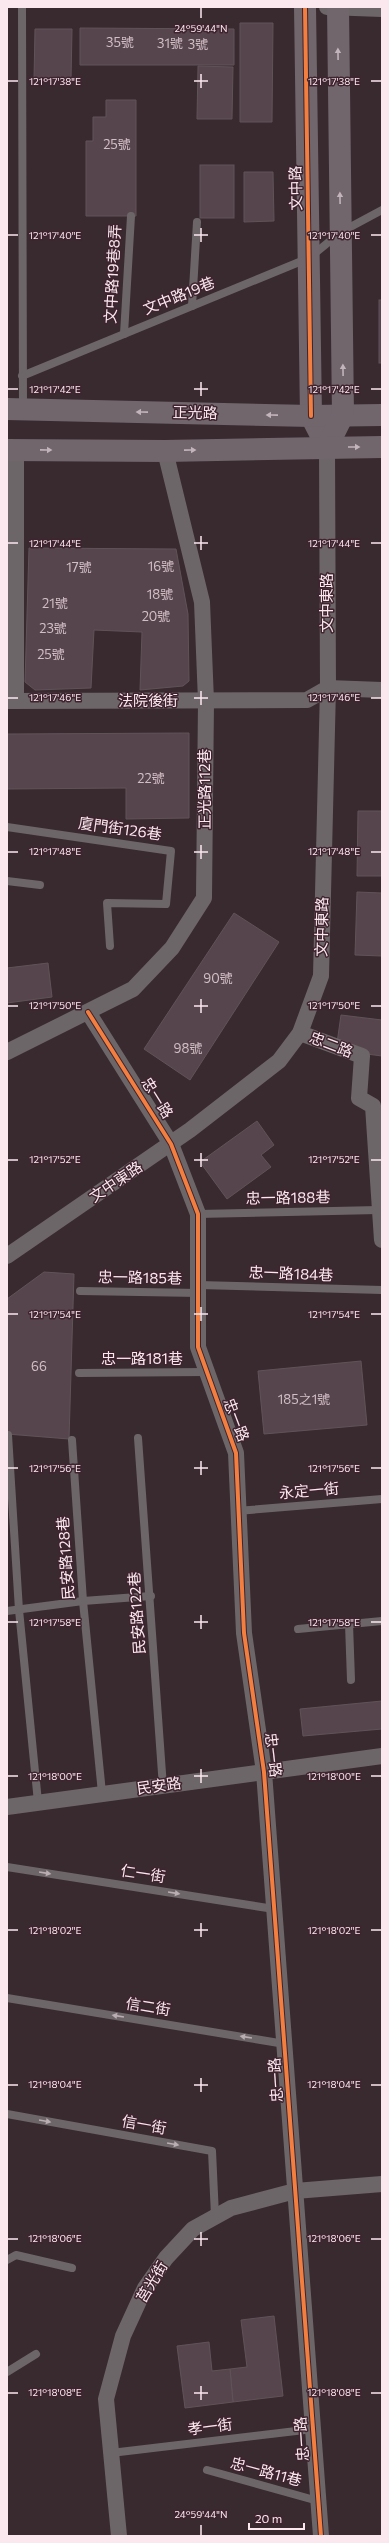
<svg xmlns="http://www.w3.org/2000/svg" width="389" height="2543" font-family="Commissioner,'Noto Sans TC',sans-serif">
  <rect width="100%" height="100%" fill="#392a30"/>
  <g fill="#57454d" stroke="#605358">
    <path d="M 240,23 L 273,23 L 272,122 L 240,122 Z"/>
    <path d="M 80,28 L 234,29 L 234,65 L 80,65 Z"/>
    <path d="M 35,29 L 72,29 L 71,80 L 34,80 Z"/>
    <path d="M 198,66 L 233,67 L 232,119 L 197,119 Z"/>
    <path d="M 106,100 L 136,100 L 136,216 L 86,216 L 86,141 L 93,141 L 93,117 L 106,117 Z"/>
    <rect x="200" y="165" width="34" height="53"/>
    <path d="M 244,172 L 273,172 L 274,221 L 244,222 Z"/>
    <rect x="379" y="300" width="3" height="63"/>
    <path d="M 29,548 L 176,549 L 188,614 L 189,681 L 183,686 L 140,690 L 142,632 L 94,630 L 91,688 L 35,690 L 25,682 Z"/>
    <path d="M 189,733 L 189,818 L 126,819 L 126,788 L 7,789 L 7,734 Z"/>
    <path d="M 358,811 L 382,811 L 382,876 L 357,876 Z"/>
    <path d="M 357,892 L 382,893 L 382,956 L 355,955 Z"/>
    <path d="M 234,913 L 279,942 L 190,1080 L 144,1049 Z"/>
    <path d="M 48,963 L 52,997 L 7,1003 L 7,968 Z"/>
    <path d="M 341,1015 L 382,1020 L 382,1056 L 336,1050 Z"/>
    <path d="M 257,1121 L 274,1145 L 261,1155 L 271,1167 L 227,1199 L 200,1162 Z"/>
    <path d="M 44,1272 L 74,1274 L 69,1439 L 7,1434 L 7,1299 Z"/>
    <path d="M 361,1361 L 367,1425 L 264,1434 L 258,1371 Z"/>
    <path d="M 382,1701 L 382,1729 L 303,1736 L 300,1709 Z"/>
    <path d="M 274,2316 L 283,2396 L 233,2402 L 230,2369 L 247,2367 L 241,2320 Z"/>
    <path d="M 209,2342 L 212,2371 L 230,2369 L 233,2402 L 185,2408 L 177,2346 Z"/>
  </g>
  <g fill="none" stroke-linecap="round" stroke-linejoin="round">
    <g stroke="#6d6668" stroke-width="8">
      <path d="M 22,7 L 23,408"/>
      <path d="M 192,306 L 197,222"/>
      <path d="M 124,334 L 131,216"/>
      <path d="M 22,376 L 309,258 L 341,232 L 382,210"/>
      <path d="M 7,827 L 171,851 L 166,904 L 107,903 L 110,946"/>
      <path d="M 7,881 L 40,885"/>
      <path d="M 198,1214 L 378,1210"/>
      <path d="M 199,1285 L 382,1290"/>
      <path d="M 80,1291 L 199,1293"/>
      <path d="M 79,1373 L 205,1372"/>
      <path d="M 8,1435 L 19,1610 L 38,1802"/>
      <path d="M 138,1438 L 163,1787"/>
      <path d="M 72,1440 L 83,1601 L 102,1793"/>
      <path d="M 237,1511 L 382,1499"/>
      <path d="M 7,1611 L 83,1601 L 151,1596"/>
      <path d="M 349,1624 L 351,1680"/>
      <path d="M 298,1629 L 382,1621"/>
      <path d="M 7,1867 L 274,1909"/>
      <path d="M 7,1998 L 285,2044"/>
      <path d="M 7,2114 L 212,2151 L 215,2216"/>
      <path d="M 7,2260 L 16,2255 L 72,2268"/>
      <path d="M 7,2372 L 36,2354"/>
      <path d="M 111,2453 L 313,2429"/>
      <path d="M 207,2470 L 318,2501"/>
    </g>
    <g stroke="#6d6668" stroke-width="16">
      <path d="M 327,7 L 382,9"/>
      <path d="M 16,450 L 16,700"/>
      <path d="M 7,701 L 307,700 L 328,688 L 382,690"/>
      <path d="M 88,1012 L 171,1144 L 198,1214 L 198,1347 L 236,1453 L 244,1633 L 264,1772 L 321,2536"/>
      <path d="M 300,1033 L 362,1056 L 359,1098 L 373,1106 L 382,1240"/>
      <path d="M 7,1052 L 133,989 L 172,948 L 204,898 L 206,701 L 202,602 L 165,451"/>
      <path d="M 7,1256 L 190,1130 L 279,1061 L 300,1033 L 321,976 L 328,688 L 327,447"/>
      <path d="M 7,1807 L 382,1756"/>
      <path d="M 119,2536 L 106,2399 L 123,2336 L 145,2288 L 166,2258 L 193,2229 L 231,2208 L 295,2191 L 382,2184"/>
    </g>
    <g stroke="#70666c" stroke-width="22">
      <path d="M 305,7 L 311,416 L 327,447"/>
      <path d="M 7,409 L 311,416 L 382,415"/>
      <path d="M 327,447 L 343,415 L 338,7"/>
      <path d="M 7,450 L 165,451 L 382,447"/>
    </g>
    <g stroke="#3f242f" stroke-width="6">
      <g id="cycleway">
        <path d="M 305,7 L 311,416"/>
        <path d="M 88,1012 L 171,1144 L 198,1214 L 198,1347 L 236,1453 L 244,1633 L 264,1772 L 321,2536"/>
      </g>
    </g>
    <use href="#cycleway" stroke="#f27e40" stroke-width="4"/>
  </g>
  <defs><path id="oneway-solid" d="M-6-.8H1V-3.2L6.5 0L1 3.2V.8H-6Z"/></defs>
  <g fill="#c3b4bb">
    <use href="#oneway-solid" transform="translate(338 54) rotate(-91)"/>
    <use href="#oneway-solid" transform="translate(340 198) rotate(-91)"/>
    <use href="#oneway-solid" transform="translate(343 370) rotate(-91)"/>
    <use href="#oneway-solid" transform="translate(142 412) rotate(-179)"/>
    <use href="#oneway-solid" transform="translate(272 415) rotate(-179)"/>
    <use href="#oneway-solid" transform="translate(354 447)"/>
    <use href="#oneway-solid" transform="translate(46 450) rotate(1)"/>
    <use href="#oneway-solid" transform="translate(190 450) rotate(-1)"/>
  </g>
  <g fill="#bbaeb2">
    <use href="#oneway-solid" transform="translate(45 1873) rotate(9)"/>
    <use href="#oneway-solid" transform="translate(174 1893) rotate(9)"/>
    <use href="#oneway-solid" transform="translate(118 2016) rotate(-171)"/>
    <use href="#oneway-solid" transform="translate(246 2037) rotate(-171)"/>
    <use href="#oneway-solid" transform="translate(45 2121) rotate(10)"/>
    <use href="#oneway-solid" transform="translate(173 2144) rotate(10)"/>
  </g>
  <path fill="none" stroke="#fbe8ef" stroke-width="1.5" d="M 201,8 L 201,18M 201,74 L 201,88M 8,81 L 18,81M 194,81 L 208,81M 371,81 L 381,81M 201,228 L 201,242M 8,235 L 18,235M 194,235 L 208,235M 371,235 L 381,235M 201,382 L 201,396M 8,389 L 18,389M 194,389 L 208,389M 371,389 L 381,389M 201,536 L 201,550M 8,543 L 18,543M 194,543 L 208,543M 371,543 L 381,543M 201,691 L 201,705M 8,698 L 18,698M 194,698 L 208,698M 371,698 L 381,698M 201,845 L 201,859M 8,852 L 18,852M 194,852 L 208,852M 371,852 L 381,852M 201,999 L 201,1013M 8,1006 L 18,1006M 194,1006 L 208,1006M 371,1006 L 381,1006M 201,1153 L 201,1167M 8,1160 L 18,1160M 194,1160 L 208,1160M 371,1160 L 381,1160M 201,1307 L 201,1321M 8,1314 L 18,1314M 194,1314 L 208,1314M 371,1314 L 381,1314M 201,1461 L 201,1475M 8,1468 L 18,1468M 194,1468 L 208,1468M 371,1468 L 381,1468M 201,1615 L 201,1629M 8,1622 L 18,1622M 194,1622 L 208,1622M 371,1622 L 381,1622M 201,1769 L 201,1783M 8,1776 L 18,1776M 194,1776 L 208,1776M 371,1776 L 381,1776M 201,1923 L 201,1937M 8,1930 L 18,1930M 194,1930 L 208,1930M 371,1930 L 381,1930M 201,2078 L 201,2092M 8,2085 L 18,2085M 194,2085 L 208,2085M 371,2085 L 381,2085M 201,2232 L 201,2246M 8,2239 L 18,2239M 194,2239 L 208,2239M 371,2239 L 381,2239M 201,2386 L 201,2400M 8,2393 L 18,2393M 194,2393 L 208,2393M 371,2393 L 381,2393M 201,2525 L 201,2535"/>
  <g text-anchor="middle" stroke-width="3" stroke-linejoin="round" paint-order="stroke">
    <g font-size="13" fill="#d2bfc6">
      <text x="120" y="47">35號</text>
      <text x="170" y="48">31號</text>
      <text x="198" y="49">3號</text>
      <text x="117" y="149">25號</text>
      <text x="161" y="571">16號</text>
      <text x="79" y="572">17號</text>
      <text x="160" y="599">18號</text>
      <text x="55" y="608">21號</text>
      <text x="156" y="621">20號</text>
      <text x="53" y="633">23號</text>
      <text x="51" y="659">25號</text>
      <text x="151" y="783">22號</text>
      <text x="218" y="983">90號</text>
      <text x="188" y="1053">98號</text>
      <text x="39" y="1371">66</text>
      <text x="304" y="1404">185之1號</text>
    </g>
    <g font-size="15" fill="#fbe8ef" stroke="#3f242f">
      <text transform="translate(296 188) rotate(-91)" y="5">文中路</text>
      <text transform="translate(113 274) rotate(-87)" y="5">文中路19巷8弄</text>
      <text transform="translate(179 296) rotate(-22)" y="5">文中路19巷</text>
      <text transform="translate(195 413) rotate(1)" y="5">正光路</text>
      <text transform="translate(327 603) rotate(-90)" y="5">文中東路</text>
      <text x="148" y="706">法院後街</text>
      <text transform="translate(205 789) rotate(-90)" y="5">正光路112巷</text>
      <text transform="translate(120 829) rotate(8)" y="5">廈門街126巷</text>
      <text transform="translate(322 927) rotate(-89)" y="5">文中東路</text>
      <text transform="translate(331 1045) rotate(21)" y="5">忠二路</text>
      <text transform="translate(157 1098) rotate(58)" y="5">忠一路</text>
      <text transform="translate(116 1182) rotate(-34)" y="5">文中東路</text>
      <text transform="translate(288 1198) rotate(-1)" y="5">忠一路188巷</text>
      <text transform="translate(291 1274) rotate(2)" y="5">忠一路184巷</text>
      <text transform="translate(140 1278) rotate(1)" y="5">忠一路185巷</text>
      <text x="142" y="1364">忠一路181巷</text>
      <text transform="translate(236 1420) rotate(69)" y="5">忠一路</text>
      <text transform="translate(309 1491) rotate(-5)" y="5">永定一街</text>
      <text transform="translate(66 1558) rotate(-94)" y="5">民安路128巷</text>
      <text transform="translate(137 1613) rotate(-94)" y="5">民安路122巷</text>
      <text transform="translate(273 1755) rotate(83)" y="5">忠一路</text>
      <text transform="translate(159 1786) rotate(-8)" y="5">民安路</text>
      <text transform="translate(143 1874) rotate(9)" y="5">仁一街</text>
      <text transform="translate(148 2007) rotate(9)" y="5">信二街</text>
      <text transform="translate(276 2080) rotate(-94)" y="5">忠一路</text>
      <text transform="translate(144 2125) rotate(10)" y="5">信一街</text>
      <text transform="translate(152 2282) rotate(-59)" y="5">莒光街</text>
      <text transform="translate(210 2427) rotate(-7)" y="5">孝一街</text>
      <text transform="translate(302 2439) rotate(-94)" y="5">忠一路</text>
      <text transform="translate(266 2472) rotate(15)" y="5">忠一路11巷</text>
    </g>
  </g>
  <g font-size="10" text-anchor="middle" fill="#fbe8ef" stroke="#3f242f" stroke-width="3" stroke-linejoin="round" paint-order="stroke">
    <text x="201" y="32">24°59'44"N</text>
    <text x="55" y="85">121°17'38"E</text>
    <text x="334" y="85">121°17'38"E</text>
    <text x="55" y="239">121°17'40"E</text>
    <text x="334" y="239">121°17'40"E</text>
    <text x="55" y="393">121°17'42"E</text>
    <text x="334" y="393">121°17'42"E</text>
    <text x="55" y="547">121°17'44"E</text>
    <text x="334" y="547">121°17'44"E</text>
    <text x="55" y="701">121°17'46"E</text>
    <text x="334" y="701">121°17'46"E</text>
    <text x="55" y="855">121°17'48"E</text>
    <text x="334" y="855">121°17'48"E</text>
    <text x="55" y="1009">121°17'50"E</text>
    <text x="334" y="1009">121°17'50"E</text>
    <text x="55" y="1163">121°17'52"E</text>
    <text x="334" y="1163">121°17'52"E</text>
    <text x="334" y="1318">121°17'54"E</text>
    <text x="55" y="1318">121°17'54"E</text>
    <text x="334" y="1472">121°17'56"E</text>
    <text x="55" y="1472">121°17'56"E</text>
    <text x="334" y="1626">121°17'58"E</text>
    <text x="55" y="1626">121°17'58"E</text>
    <text x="55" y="1780">121°18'00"E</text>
    <text x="334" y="1780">121°18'00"E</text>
    <text x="334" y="1934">121°18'02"E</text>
    <text x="55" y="1934">121°18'02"E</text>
    <text x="55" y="2088">121°18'04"E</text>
    <text x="334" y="2088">121°18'04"E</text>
    <text x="55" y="2242">121°18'06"E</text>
    <text x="334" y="2242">121°18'06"E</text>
    <text x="55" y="2396">121°18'08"E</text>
    <text x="334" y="2396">121°18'08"E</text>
    <text x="201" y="2518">24°59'44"N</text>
  </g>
  <rect width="389" height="2543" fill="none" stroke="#fbe8ef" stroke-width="16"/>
  <path d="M249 2523v6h55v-6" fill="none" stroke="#fbe8ef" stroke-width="2"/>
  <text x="255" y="2523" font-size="12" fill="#fbe8ef" stroke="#3f242f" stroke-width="3" paint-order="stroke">20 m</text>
</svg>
